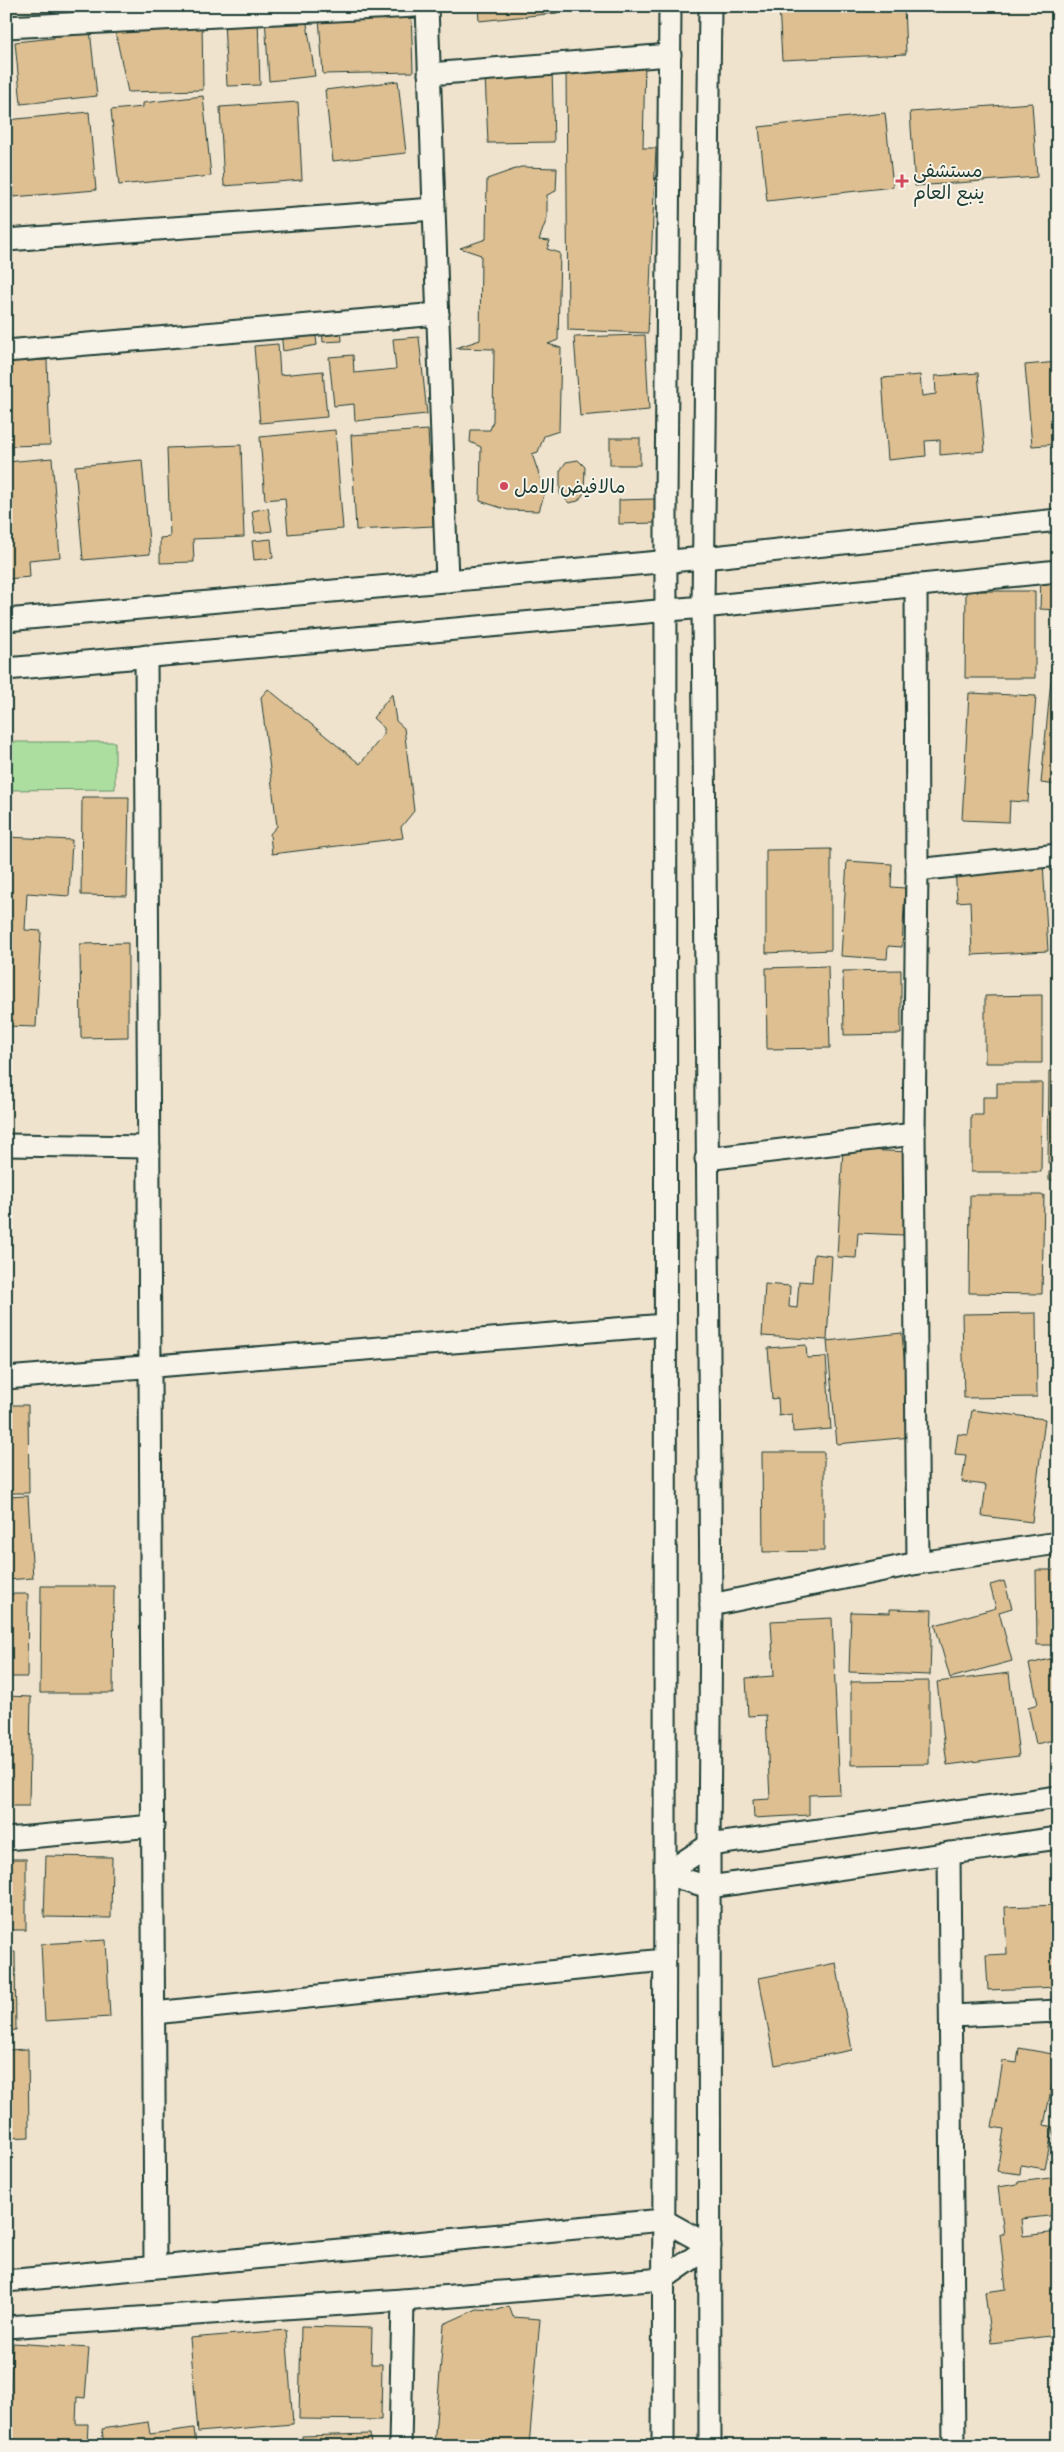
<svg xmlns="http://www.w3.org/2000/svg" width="1064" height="2452" font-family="Mynerve,'Playpen Sans Arabic',sans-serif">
  <rect width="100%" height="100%" fill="#f0e3ce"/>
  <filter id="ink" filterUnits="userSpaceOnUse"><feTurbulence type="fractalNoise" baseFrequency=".02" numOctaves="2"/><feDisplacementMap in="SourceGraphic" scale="10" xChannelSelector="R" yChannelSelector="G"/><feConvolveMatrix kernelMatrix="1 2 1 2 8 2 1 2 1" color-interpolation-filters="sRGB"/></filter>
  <g filter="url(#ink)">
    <path fill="#acde9f" stroke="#668e6a" d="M 7,742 L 115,742 L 115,789 L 7,790 Z"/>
    <g fill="#debf92" stroke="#1f3d34">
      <path d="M 478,6 L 557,6 L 557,13 L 479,21 Z"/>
      <path d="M 779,6 L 904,6 L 906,54 L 782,60 Z"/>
      <path d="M 411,10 L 413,72 L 323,74 L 319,17 Z"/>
      <path d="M 258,17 L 260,85 L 227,86 L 224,20 Z"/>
      <path d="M 265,17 L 306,17 L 315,76 L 269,81 Z"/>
      <path d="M 202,19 L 203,90 L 128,92 L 114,26 Z"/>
      <path d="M 90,30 L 97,96 L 21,104 L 15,42 L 54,38 L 53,34 Z"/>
      <path d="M 645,62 L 643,148 L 656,148 L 648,333 L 568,330 L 566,68 Z"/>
      <path d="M 552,68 L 554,142 L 488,143 L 485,75 Z"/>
      <path d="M 398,81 L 406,153 L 333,161 L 325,90 Z"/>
      <path d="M 203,96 L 211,176 L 119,185 L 111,110 L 143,107 L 143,103 Z"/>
      <path d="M 298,102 L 302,180 L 224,186 L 220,107 Z"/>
      <path d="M 1032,103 L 1037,177 L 915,186 L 910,112 Z"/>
      <path d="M 89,112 L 96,190 L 13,197 L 7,120 Z"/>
      <path d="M 885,113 L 893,187 L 767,201 L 759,127 Z"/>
      <path d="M 521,167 L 557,168 L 556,191 L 547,195 L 547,218 L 539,240 L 550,241 L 547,249 L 560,253 L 558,340 L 548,344 L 561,348 L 559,431 L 544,436 L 538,452 L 532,454 L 545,492 L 539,511 L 508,510 L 480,501 L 481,447 L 470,442 L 471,430 L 490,430 L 493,421 L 494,349 L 456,348 L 480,340 L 481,255 L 460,248 L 486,239 L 487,179 Z"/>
      <path d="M 322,327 L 341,327 L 342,341 L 323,342 Z"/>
      <path d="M 315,328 L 317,345 L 283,351 L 281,333 Z"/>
      <path d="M 645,335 L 649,410 L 580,416 L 574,337 Z"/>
      <path d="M 419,337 L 427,414 L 355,421 L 354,404 L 334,406 L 329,357 L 353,355 L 354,373 L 396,369 L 393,339 Z"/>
      <path d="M 278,344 L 280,375 L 323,371 L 327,417 L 260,423 L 254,346 Z"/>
      <path d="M 47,360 L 50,445 L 6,446 L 6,362 Z"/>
      <path d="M 1058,362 L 1058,444 L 1032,446 L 1025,365 Z"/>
      <path d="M 978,373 L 985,451 L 940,455 L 940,440 L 925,441 L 926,456 L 888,460 L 882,378 L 920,375 L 922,396 L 936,394 L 935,376 Z"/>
      <path d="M 335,430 L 343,529 L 288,534 L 285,498 L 265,500 L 260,437 Z"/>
      <path d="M 428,430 L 433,526 L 356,530 L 351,435 Z"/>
      <rect x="610" y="438" width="30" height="27"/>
      <path d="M 241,445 L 244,537 L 193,539 L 194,562 L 160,563 L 160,538 L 170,537 L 167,448 Z"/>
      <path d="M 52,458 L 60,557 L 29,560 L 30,577 L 6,579 L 6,462 Z"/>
      <path d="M 142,460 L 150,554 L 83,560 L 75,466 Z"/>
      <path d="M 578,460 L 585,467 L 584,493 L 578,501 L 569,503 L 560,494 L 560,471 L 566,462 Z"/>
      <path d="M 655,499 L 655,523 L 619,524 L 619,500 Z"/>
      <path d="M 268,508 L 272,531 L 255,533 L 252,511 Z"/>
      <path d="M 271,539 L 273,558 L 254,560 L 252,541 Z"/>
      <path d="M 1041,575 L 1058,576 L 1058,610 L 1040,609 Z"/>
      <path d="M 966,591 L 1035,591 L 1035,678 L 965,678 Z"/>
      <path d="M 1054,649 L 1058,649 L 1058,785 L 1041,783 Z"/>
      <path d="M 268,689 L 360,764 L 384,734 L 384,728 L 373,718 L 392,694 L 396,721 L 404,728 L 414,811 L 401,827 L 403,838 L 272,854 L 270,834 L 277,826 L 261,697 Z"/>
      <path d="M 969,693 L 1036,696 L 1028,802 L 1010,801 L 1009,822 L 962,820 Z"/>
      <path d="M 82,797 L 129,797 L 127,896 L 81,895 Z"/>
      <path d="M 6,837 L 72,840 L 69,896 L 27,893 L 25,930 L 41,931 L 36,1027 L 6,1026 Z"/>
      <path d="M 831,849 L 831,950 L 766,953 L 766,850 Z"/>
      <path d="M 847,861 L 892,864 L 891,887 L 905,888 L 902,947 L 888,946 L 887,959 L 841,956 Z"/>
      <path d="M 1043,861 L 1048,951 L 972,955 L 970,901 L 957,902 L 955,866 Z"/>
      <path d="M 128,943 L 128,1037 L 81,1038 L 80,944 Z"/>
      <path d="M 1057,959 L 1058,959 L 1058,1046 L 1055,1046 Z"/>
      <path d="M 828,966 L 830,1048 L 767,1049 L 766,968 Z"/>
      <path d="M 901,970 L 901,1034 L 844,1035 L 843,971 Z"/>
      <path d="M 1042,995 L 1042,1063 L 985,1063 L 985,996 Z"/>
      <path d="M 1049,1071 L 1058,1071 L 1058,1163 L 1048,1163 Z"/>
      <path d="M 997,1083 L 1042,1083 L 1041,1172 L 971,1172 L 971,1115 L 983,1115 L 983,1097 L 997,1097 Z"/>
      <path d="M 843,1149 L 909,1152 L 904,1235 L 858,1233 L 856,1258 L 837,1257 Z"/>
      <rect x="1049" y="1172" width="9" height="8"/>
      <path d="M 1058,1183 L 1058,1295 L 1057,1295 L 1055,1184 Z"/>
      <path d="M 970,1195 L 1044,1195 L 1042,1294 L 969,1293 Z"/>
      <path d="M 814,1254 L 832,1256 L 827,1340 L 762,1336 L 765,1284 L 790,1286 L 789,1307 L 797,1308 L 799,1281 L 812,1282 Z"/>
      <path d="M 1036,1313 L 1037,1397 L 964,1398 L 962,1314 Z"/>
      <path d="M 902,1333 L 911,1437 L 837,1444 L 827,1341 Z"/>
      <path d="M 806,1345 L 807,1358 L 826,1357 L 831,1429 L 793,1432 L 792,1414 L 779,1416 L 778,1398 L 772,1399 L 768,1348 Z"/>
      <path d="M 6,1405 L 28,1405 L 29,1493 L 6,1493 Z"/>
      <path d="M 972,1410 L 1045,1419 L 1032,1522 L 982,1516 L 986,1485 L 962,1482 L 966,1455 L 955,1454 L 958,1434 L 968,1435 Z"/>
      <path d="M 762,1452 L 824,1452 L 824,1551 L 763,1552 Z"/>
      <path d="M 28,1496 L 33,1578 L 6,1580 L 6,1497 Z"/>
      <path d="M 1036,1570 L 1058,1570 L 1058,1645 L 1037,1645 Z"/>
      <path d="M 1004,1581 L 1012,1608 L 999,1612 L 1012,1661 L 950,1678 L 935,1625 L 996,1608 L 990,1585 Z"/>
      <path d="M 41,1586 L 114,1586 L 113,1693 L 40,1693 Z"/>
      <path d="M 6,1594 L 28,1594 L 27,1677 L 6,1677 Z"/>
      <path d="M 890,1609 L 932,1610 L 930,1675 L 849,1672 L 851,1612 L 890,1613 Z"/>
      <path d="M 832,1618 L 840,1794 L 809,1795 L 809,1815 L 754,1818 L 753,1800 L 770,1799 L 766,1715 L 748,1716 L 746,1678 L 774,1676 L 771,1621 Z"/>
      <path d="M 1058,1657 L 1058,1739 L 1036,1744 L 1028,1707 L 1038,1704 L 1029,1664 Z"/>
      <path d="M 1009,1673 L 1019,1756 L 947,1765 L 937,1682 Z"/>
      <path d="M 929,1681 L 929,1764 L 851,1765 L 851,1682 Z"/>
      <path d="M 6,1696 L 31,1697 L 29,1806 L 6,1806 Z"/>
      <path d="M 46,1856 L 112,1857 L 111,1918 L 44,1917 Z"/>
      <rect x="6" y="1859" width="20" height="71"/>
      <path d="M 1058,1905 L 1058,1987 L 988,1990 L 986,1955 L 1007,1954 L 1005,1907 Z"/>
      <path d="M 106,1940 L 110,2017 L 45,2021 L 41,1944 Z"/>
      <path d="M 6,1952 L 15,1952 L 16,2030 L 6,2031 Z"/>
      <path d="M 836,1963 L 852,2050 L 775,2065 L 759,1978 Z"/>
      <path d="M 1019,2048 L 1058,2055 L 1044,2125 L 1053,2127 L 1045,2169 L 1021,2165 L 1020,2174 L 997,2171 L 1004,2129 L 992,2127 L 1003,2061 L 1017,2063 Z"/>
      <path d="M 28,2049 L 29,2137 L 6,2138 L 6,2050 Z"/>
      <path d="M 1054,2130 L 1058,2130 L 1058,2168 L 1056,2168 Z"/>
      <path d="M 1058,2177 L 1058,2215 L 1021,2219 L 1023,2236 L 1058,2232 L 1058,2335 L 991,2343 L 985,2292 L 1006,2289 L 1000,2234 L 1004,2234 L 998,2187 L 1018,2184 L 1018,2182 Z"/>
      <path d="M 509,2306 L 513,2317 L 540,2319 L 529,2446 L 434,2446 L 444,2324 L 477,2309 L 498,2310 Z"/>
      <path d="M 301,2326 L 372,2328 L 371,2364 L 382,2364 L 381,2420 L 299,2419 Z"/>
      <path d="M 286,2330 L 293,2424 L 198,2432 L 190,2338 Z"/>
      <path d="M 13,2343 L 89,2348 L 85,2398 L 77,2397 L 76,2424 L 88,2424 L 87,2446 L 7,2446 Z"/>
      <path d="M 148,2422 L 150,2434 L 194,2428 L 196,2446 L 104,2446 L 102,2429 Z"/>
      <path d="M 370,2434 L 371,2446 L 302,2446 L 302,2436 Z"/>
      <path d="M 1058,2442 L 1058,2446 L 1022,2446 L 1022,2444 Z"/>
    </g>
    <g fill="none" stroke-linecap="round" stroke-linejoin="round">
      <g stroke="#1f3d34" stroke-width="25">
        <g id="minor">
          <path d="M 427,6 L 447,581"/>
          <path d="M 670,6 L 666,502 L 665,1874 L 709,1887 L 1058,1838"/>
          <path d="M 6,27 L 415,6"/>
          <path d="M 429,74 L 670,55"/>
          <path d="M 6,240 L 434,209"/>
          <path d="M 6,351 L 438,314"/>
          <path d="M 916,585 L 917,870 L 914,1134 L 918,1563"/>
          <path d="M 6,620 L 704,558 L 1058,520"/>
          <path d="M 146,656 L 155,2267"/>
          <path d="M 6,669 L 703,607 L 710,6"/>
          <path d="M 917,870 L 1058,855"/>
          <path d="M 6,1145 L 149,1147"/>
          <path d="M 706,1159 L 914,1134"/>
          <path d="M 6,1378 L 665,1325"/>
          <path d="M 711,1605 L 918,1563 L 1058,1543"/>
          <path d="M 6,1839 L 153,1826"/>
          <path d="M 949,1853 L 954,2446"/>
          <path d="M 154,2013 L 664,1960"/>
          <path d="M 952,2016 L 1058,2011"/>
          <path d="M 6,2281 L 663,2220 L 710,2246 L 663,2279 L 403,2300 L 6,2327"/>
          <path d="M 400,2446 L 403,2300"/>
          <path d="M 663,2446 L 665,1874 L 709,1845 L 1058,1797"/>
          <path d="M 710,2446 L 709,1845 L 711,1605 L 703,607 L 1058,571"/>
        </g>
      </g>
      <use href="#minor" stroke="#f7f3e8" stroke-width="21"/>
    </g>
  </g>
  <g fill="#d1495b" stroke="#f7f3e8" stroke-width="2">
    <path d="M899.5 173.5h5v5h5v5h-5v5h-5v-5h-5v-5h5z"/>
    <circle cx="504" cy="486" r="5"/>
  </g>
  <g text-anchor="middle" stroke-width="4" stroke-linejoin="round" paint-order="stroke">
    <g font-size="19" fill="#1f3d34" stroke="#f7f3e8" text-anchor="start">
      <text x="913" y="177">مستشفى<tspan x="913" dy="22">ينبع العام</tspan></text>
      <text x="514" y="493">مالافيض الامل</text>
    </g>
  </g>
  <rect width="1064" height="2452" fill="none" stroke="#f7f3e8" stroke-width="25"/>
  <rect x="12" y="12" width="1039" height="2427" fill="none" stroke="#1f3d34" stroke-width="2" filter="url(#ink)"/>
</svg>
